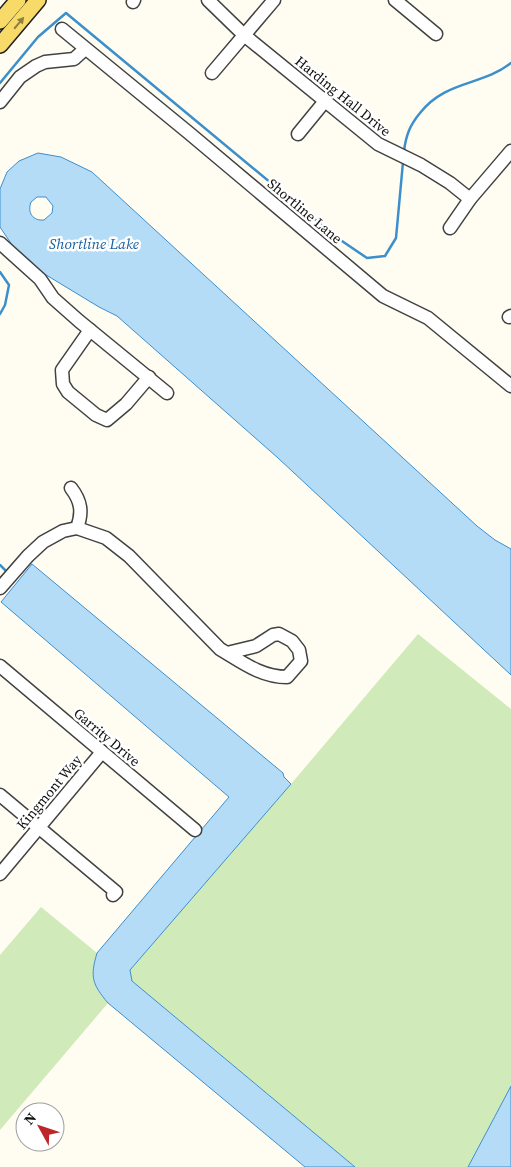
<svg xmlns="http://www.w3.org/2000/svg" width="511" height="1167" font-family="'Source Serif 4',serif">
  <rect width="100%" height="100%" fill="#fffdf1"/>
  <g fill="#d1eaba">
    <path d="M 418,634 L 511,709 L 511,1086 L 468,1167 L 355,1167 L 132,981 L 130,970 L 291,784 Z"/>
    <path d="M 41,907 L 97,953 C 90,977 92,984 108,1003 L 0,1130 L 0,955 Z"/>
  </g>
  <g fill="#b5dcf6" stroke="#3c8fcd" fill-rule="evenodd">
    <path d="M 38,153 L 61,157 L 92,172 L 477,526 L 495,540 L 511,549 L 511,675 L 278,458 L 117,316 L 99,307 L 33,267 L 14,248 L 0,227 L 0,189 L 7,172 L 19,161 ZM 37,197 L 46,197 L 53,206 L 52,213 L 44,220 C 33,221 27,213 31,202 Z"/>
    <path d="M 32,564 L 283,773 L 284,777 L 291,784 L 130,970 L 132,981 L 355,1167 L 305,1167 L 108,1003 C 92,984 90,977 97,953 L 229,797 L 1,602 Z"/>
    <path d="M 511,1086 L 511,1167 L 468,1167 Z"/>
  </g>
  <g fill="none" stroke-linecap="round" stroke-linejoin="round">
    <g stroke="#3c8fcd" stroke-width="2.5">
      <path d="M 0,83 L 38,37 L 66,13 L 336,237 L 367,258 L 385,256 L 396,238 L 403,162"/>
      <path d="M 404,151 C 406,135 410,125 420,113 C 446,80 482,86 511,63"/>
      <path d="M 0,272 L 9,285 L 5,305 L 0,314"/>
      <path d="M 0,565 L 8,573"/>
    </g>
    <g stroke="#424242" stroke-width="15">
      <g id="minor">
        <path d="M 208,0 L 244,35 L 378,144 L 421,165 L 450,183 L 470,199"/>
        <path d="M 395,0 L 436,34"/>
        <path d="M 133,2 L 134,0"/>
        <path d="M 62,29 L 189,133 L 383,296 L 428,318 L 511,386"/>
        <path d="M 212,73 L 274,0"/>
        <path d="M 0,102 L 20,77 L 36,66 L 45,62 L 74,59 L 85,49"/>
        <path d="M 298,134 L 325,101"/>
        <path d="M 450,228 L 470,199 L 511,151"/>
        <path d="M 0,243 L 40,279 L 53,298 L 79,321 L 167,393"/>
        <path d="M 509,317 L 511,316"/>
        <path d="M 90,330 L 62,370 L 63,384 L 68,392 L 96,415 L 107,420 L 126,404 L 149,377"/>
        <path d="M 71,488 C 81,501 83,512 77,528"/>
        <path d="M 0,588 L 28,556 L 43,542 L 63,531 L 77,528 L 106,538 L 129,556 L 220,649 C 242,662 261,677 287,677 L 301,661 L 299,650 L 292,641 L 279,634 L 273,635 L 256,646 L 227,653"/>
        <path d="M 0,666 L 195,830"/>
        <path d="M 0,795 L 116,892 L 113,895"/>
        <path d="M 0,874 L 102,752"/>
      </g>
    </g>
    <g stroke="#202020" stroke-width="18">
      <g id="major">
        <path d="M 0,21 L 18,0"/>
        <path d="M 0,45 L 38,0"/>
      </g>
    </g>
    <use href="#minor" stroke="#fff" stroke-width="12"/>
    <use href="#major" stroke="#f8da68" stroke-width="15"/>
  </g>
  <defs><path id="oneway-solid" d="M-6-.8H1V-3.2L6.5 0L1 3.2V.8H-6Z" transform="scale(1.25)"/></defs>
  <use fill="#8f7f40" href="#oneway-solid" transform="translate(19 23) rotate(-50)"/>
  <g text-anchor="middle" stroke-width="5" stroke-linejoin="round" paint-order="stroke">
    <g font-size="14" fill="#0f0f0f" stroke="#fff">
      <text transform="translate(343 96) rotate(39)" y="5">Harding Hall Drive</text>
      <text transform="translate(305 211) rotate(40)" y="5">Shortline Lane</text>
      <text transform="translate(107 737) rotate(40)" y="5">Garrity Drive</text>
      <text transform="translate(49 792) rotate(-50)" y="5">Kingmont Way</text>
    </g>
    <g font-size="15" font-style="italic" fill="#1760a1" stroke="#fff">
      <text x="94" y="249">Shortline Lake</text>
    </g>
  </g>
  <g transform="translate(40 1127) rotate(310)"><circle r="24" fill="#ffffff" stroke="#9f9f9f"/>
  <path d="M0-4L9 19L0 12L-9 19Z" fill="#bf2628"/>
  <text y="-8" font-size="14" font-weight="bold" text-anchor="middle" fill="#0f0f0f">N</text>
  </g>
</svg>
